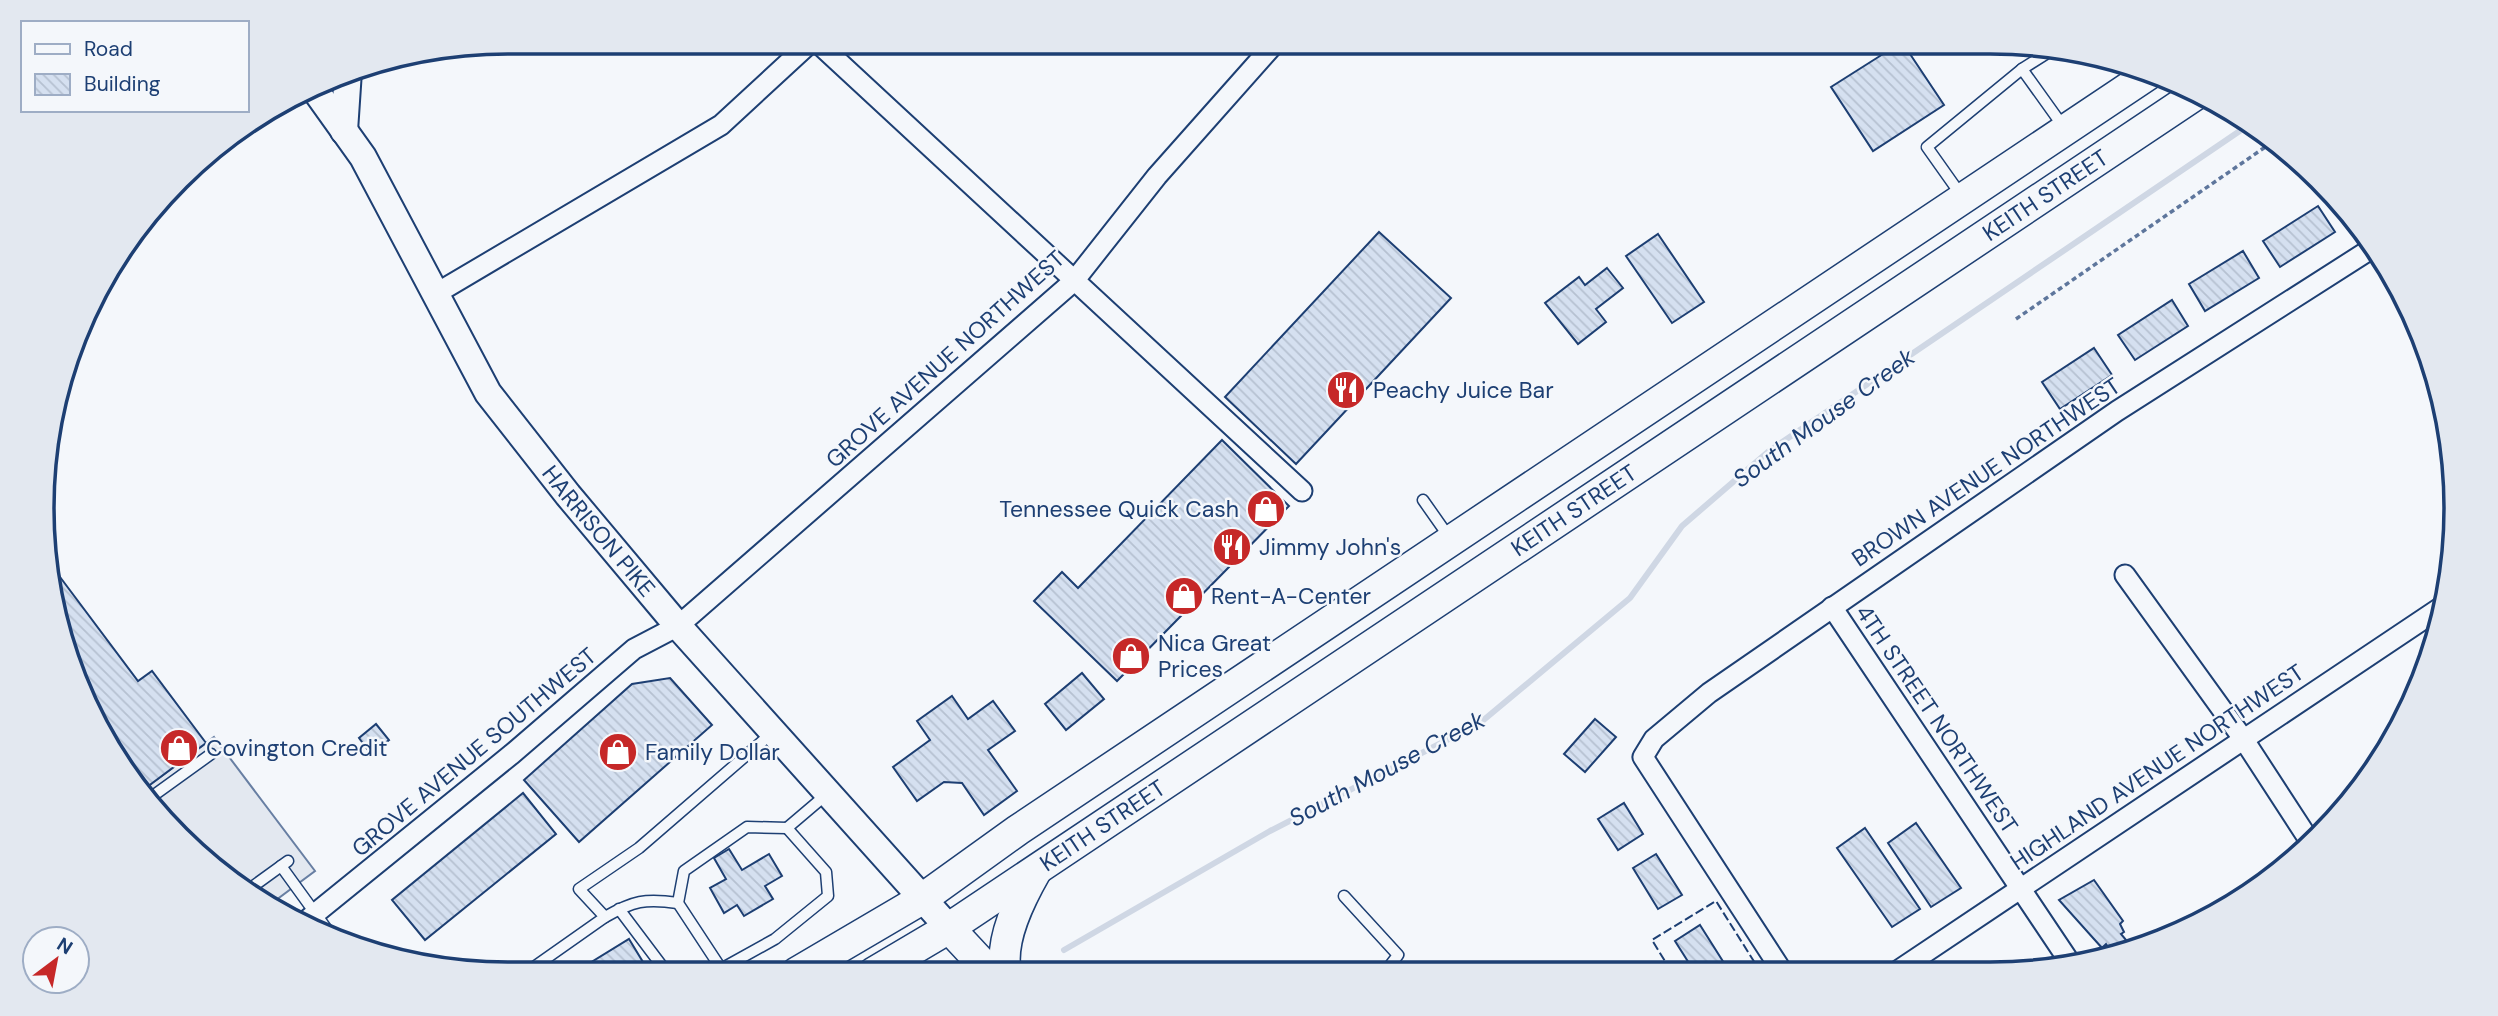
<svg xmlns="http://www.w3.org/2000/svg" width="2498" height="1016" font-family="'DM Sans',sans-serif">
  <defs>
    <pattern id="building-back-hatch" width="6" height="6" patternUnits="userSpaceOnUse" patternTransform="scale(1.75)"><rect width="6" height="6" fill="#d5e0f0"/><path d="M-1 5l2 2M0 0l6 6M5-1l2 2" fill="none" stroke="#b6c1d1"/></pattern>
  </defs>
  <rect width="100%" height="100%" fill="#f4f7fb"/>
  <path fill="#e3e8f0" stroke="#687fa3" stroke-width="2" d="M 214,737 L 315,871 L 272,903 L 225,878 L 143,790 Z"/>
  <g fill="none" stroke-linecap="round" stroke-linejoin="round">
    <path stroke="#cfd7e4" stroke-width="6" d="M 1064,950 L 1270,831 L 1480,723 L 1630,598 L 1682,526 L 1769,451 L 2250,124"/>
  </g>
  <g fill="url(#building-back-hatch)" stroke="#1d3f73" stroke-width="2">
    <path d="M 1902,42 L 1944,105 L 1873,151 L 1831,87 Z"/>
    <path d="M 2333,196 L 2357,221 L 2350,225 Z"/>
    <path d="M 2318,206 L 2335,232 L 2280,267 L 2263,241 Z"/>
    <path d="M 1379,232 L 1451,298 L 1296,464 L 1225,397 Z"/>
    <path d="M 1658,234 L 1704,302 L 1672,323 L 1626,256 Z"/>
    <path d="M 2243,251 L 2259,278 L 2205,311 L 2189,284 Z"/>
    <path d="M 1607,268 L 1623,288 L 1596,309 L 1606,322 L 1578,344 L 1545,303 L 1579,277 L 1585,285 Z"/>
    <path d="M 2172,300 L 2188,326 L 2135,360 L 2118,335 Z"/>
    <path d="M 2094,348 L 2112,375 L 2060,409 L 2042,382 Z"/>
    <path d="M 1222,440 L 1289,506 L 1117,681 L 1034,601 L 1062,572 L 1078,588 Z"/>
    <path d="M 57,573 L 138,681 L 152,671 L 206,743 L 143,790 L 120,767 L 78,687 L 51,599 L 50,579 Z"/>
    <path d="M 1082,673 L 1104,699 L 1066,730 L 1045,704 Z"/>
    <path d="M 670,678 L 712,725 L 579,842 L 524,780 L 632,684 Z"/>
    <path d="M 952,696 L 968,719 L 993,701 L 1015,731 L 988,750 L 1017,791 L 984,815 L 962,783 L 944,782 L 917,801 L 893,767 L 930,740 L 917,721 Z"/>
    <path d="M 1595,719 L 1616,737 L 1585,772 L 1564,754 Z"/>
    <path d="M 376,724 L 389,740 L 371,754 L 359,738 Z"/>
    <path d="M 523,793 L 556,834 L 425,940 L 392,900 Z"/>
    <path d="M 1624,803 L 1643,834 L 1618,850 L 1598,819 Z"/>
    <path d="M 1916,823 L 1961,888 L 1931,907 L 1888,843 Z"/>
    <path d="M 1865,828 L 1920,909 L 1892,927 L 1837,848 Z"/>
    <path d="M 729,849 L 742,870 L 769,854 L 782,876 L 765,886 L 773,899 L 744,916 L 737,905 L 724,913 L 710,888 L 726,879 L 714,858 Z"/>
    <path d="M 1656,854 L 1682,895 L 1658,909 L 1633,868 Z"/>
    <path d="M 2094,880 L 2123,921 L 2120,924 L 2124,932 L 2121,934 L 2131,946 L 2111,952 L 2106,944 L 2102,948 L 2059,900 Z"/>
    <path d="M 1700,925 L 1724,963 L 1712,971 L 1694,971 L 1675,941 Z"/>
    <path d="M 629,939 L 646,967 L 634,974 L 572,974 Z"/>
  </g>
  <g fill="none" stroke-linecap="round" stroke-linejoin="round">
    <g stroke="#1d3f73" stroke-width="13">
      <g id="service">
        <path d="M 2049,52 L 2022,69 L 2065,129"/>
        <path d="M 1961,195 L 1927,147 L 2022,69"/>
        <path d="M 1423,500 L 1449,537"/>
        <path d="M 150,798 L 211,754"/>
        <path d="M 281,866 L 331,935"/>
        <path d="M 248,890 L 288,861"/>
        <path d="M 1344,896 L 1398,955 L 1385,972"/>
        <path d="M 619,909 L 668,974"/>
        <path d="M 605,917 C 633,901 645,898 678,903"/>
        <path d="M 721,969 L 775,939 L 828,896 L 826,872 L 787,828 L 827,794"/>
        <path d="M 724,973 L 678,903 L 684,871 L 747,827 L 787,828"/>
        <path d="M 524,974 L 605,917 L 579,889 L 639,848 L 772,733"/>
      </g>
    </g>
    <g stroke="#1d3f73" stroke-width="23">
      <g id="minor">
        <path d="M 817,42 L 1302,491"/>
        <path d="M 437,293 L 721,125 L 811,42"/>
        <path d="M 2125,575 L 2244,740 L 2311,843"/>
        <path d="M 1832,607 L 2071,964"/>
        <path d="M 306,921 L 512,754 L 634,649 L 678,626 L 1074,281 L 1157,176 L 1276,42"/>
        <path d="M 1899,970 L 2443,606"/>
        <path d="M 1782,971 L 1643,757 L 1654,739 L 1709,693 L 2117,411 L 2374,247"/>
      </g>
    </g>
    <g stroke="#1d3f73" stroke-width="30">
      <g id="secondary">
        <path id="s1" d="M 313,87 L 363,157 L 488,393 L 568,495 L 678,626 L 949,928"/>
        <path d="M 344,131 L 348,71"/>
      </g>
    </g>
    <g stroke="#1d3f73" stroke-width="33">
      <g id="primary">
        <path d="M 949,928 L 991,973"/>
        <path d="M 796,973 L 922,899 L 1018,830 L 2152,72"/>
        <path id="s2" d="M 873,973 L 949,928 L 2198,93"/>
        <path d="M 1006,973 C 999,940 1020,899 1036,871"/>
      </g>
    </g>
    <path stroke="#5e769c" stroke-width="3.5" stroke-dasharray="5 3.5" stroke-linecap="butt" d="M 2016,319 L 2274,141"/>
    <use href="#service" stroke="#f4f7fb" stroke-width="10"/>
    <use href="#minor" stroke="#f4f7fb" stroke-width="19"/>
    <use href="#secondary" stroke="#f4f7fb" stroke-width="26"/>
    <use href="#primary" stroke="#f4f7fb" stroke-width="30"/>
    <path stroke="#1d3f73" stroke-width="2" stroke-dasharray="9 3.5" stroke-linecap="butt" d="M 1671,971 L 1652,940 L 1716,901 L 1760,971"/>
  </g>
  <defs>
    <g id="restaurant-disc" transform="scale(2.0125)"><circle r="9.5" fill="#c62828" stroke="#f4f7fb"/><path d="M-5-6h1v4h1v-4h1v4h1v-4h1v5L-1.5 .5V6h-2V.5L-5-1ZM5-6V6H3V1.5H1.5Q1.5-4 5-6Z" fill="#fff"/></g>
    <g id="shop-disc" transform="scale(2.0125)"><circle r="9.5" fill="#c62828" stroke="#f4f7fb"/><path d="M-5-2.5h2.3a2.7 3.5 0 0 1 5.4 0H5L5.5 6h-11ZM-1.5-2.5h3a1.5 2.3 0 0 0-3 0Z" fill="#fff"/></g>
  </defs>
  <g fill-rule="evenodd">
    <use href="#restaurant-disc" x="1346" y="390"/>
    <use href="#shop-disc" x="1266" y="509"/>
    <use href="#restaurant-disc" x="1232" y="547"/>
    <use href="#shop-disc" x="1184" y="596"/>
    <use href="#shop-disc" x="1131" y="656"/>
    <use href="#shop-disc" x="179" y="748"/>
    <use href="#shop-disc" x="618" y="752"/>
  </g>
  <g text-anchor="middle" stroke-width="5" stroke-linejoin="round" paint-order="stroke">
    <g font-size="23" fill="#1d3f73" stroke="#f4f7fb">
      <text dy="8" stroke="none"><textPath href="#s2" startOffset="1407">KEITH STREET</textPath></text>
      <text transform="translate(945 359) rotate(-42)" y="8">GROVE AVENUE NORTHWEST</text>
      <text transform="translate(1986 472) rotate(-34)" y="8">BROWN AVENUE NORTHWEST</text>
      <text dy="8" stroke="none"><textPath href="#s2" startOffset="840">KEITH STREET</textPath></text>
      <text dy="8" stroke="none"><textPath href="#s1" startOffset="530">HARRISON PIKE</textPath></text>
      <text transform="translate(1937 719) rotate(56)" y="8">4TH STREET NORTHWEST</text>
      <text transform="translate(474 752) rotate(-40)" y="8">GROVE AVENUE SOUTHWEST</text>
      <text transform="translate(2157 767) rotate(-34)" y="8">HIGHLAND AVENUE NORTHWEST</text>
      <text dy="8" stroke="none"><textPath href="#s2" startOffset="273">KEITH STREET</textPath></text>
    </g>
    <g font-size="23" fill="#1d3f73" stroke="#f4f7fb" text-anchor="start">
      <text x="1373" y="398">Peachy Juice Bar</text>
      <text x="1239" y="517" text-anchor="end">Tennessee Quick Cash</text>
      <text x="1259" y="555">Jimmy John's</text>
      <text x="1211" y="604">Rent-A-Center</text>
      <text x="1158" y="651">Nica Great<tspan x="1158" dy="26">Prices</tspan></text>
      <text x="206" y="756">Covington Credit</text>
      <text x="645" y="760">Family Dollar</text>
    </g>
    <g font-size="24" font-style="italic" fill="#1d3f73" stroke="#f4f7fb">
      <text transform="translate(1824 418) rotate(-36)" y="8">South Mouse Creek</text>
      <text transform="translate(1387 769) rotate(-28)" y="8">South Mouse Creek</text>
    </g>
  </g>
  <path d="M0 0H2498V1016H0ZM508 54H1990A454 454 0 0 1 2444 508V508A454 454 0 0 1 1990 962H508A454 454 0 0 1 54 508V508A454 454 0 0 1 508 54Z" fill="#e3e8f0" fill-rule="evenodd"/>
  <path fill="none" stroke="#1d3f73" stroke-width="3.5" d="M508 54H1990A454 454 0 0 1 2444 508V508A454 454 0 0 1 1990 962H508A454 454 0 0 1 54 508V508A454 454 0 0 1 508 54Z"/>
  <rect x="21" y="21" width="228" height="91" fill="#f4f7fb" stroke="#9eadc5" stroke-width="2"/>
  <rect x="35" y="44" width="35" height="10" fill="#f4f7fb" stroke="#9eadc5" stroke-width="2"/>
  <text x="84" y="56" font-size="21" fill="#1d3f73">Road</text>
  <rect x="35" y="74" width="35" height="21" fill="url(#building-back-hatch)" stroke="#9eadc5" stroke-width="2"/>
  <text x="84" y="91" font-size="21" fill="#1d3f73">Building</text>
  <g transform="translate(56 960) rotate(32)"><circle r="33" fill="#f4f7fb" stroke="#9eadc5" stroke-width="2"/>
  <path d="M0-5L12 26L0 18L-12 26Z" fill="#c62828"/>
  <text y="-10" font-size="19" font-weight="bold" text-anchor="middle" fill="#1d3f73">N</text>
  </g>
</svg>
